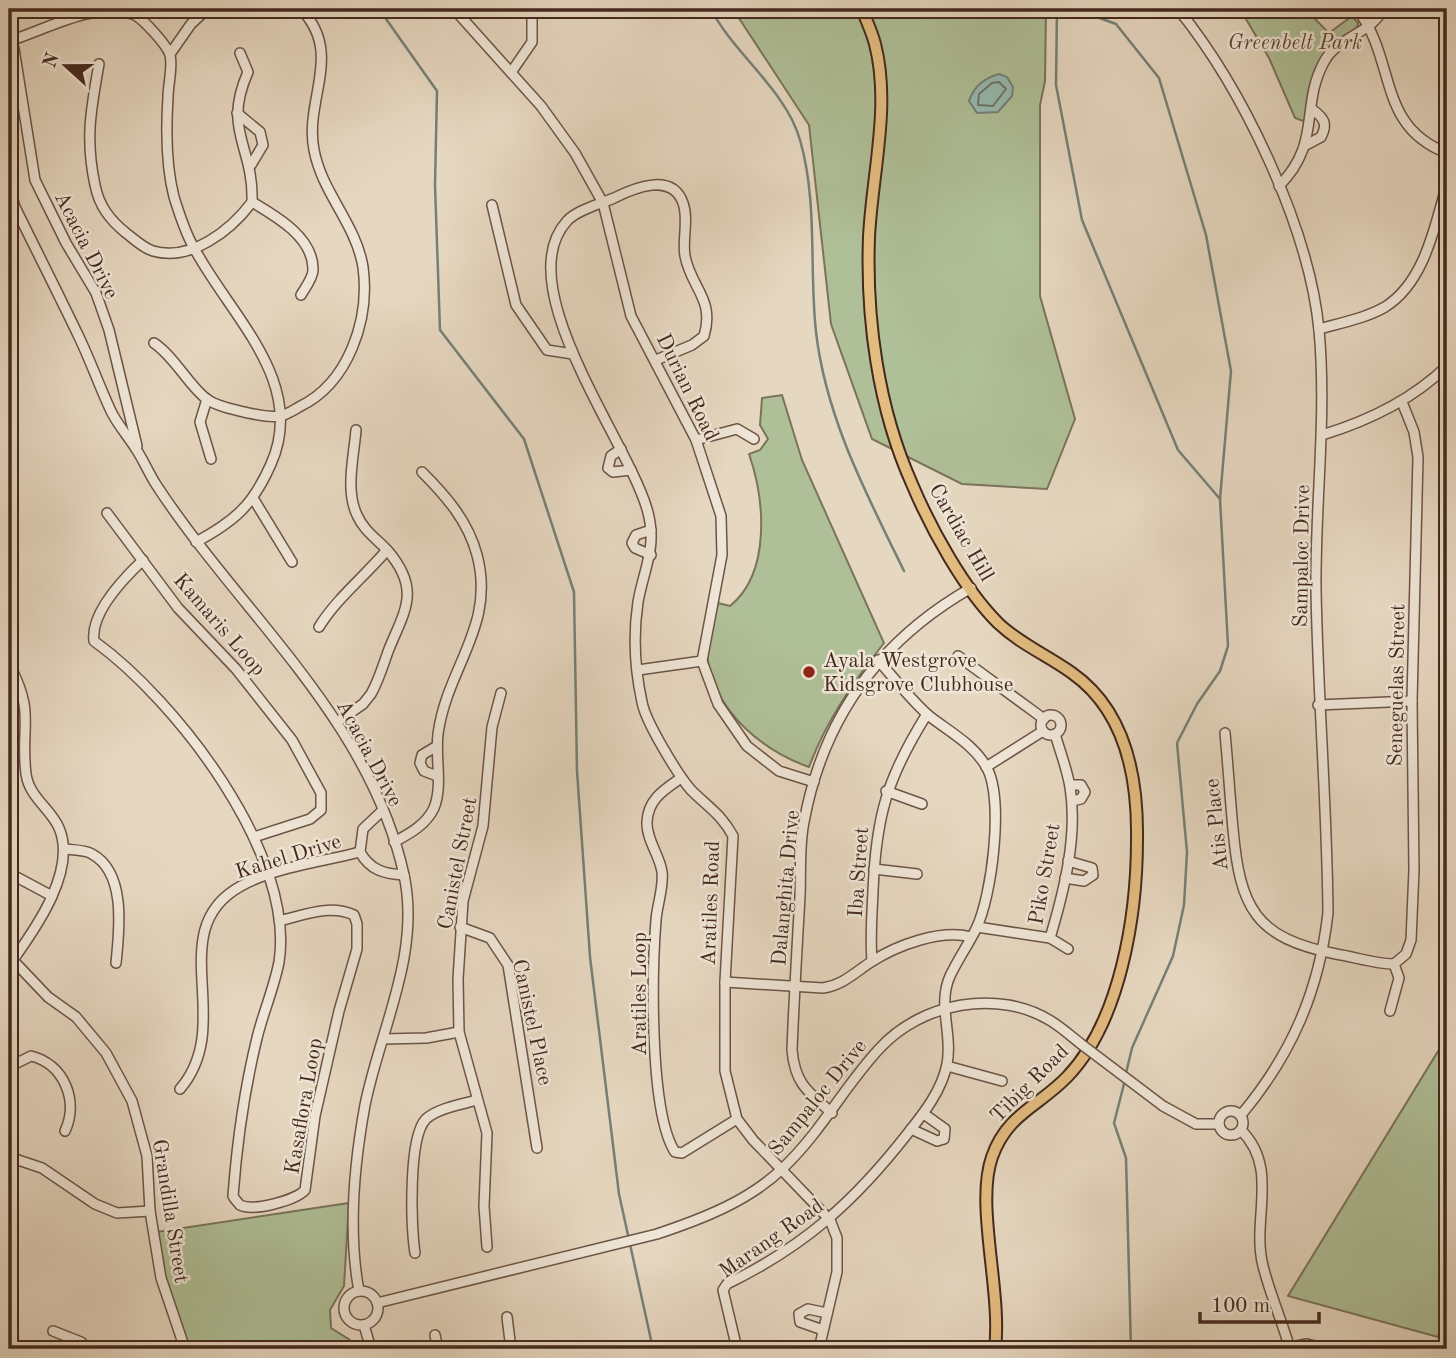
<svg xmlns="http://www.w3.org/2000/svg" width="1456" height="1358" font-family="'Old Standard TT',serif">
  <rect width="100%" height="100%" fill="#e6d7c0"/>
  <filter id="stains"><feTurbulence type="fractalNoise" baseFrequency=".00286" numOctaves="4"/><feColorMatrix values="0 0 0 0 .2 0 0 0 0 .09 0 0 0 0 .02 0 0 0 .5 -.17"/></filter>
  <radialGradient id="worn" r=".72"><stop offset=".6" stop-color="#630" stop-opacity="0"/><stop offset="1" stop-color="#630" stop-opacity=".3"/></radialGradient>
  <g fill="#afbf97" stroke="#7a745a" stroke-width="2">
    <path d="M 733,9 L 1046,9 L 1045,81 L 1040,105 L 1040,296 L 1075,419 L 1047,489 L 962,484 L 872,439 L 831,324 L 809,125 Z"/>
    <path d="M 1240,9 L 1305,9 L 1329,33 L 1352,16 L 1358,23 L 1357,30 C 1312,53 1313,76 1306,122 L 1295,118 L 1269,58 Z"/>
    <path d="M 782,395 L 802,460 L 884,643 C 854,681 826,721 809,767 C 763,751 716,712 708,662 C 705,645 715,620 718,603 L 730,606 C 771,573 765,500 749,454 L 760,450 L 768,439 L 760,425 L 762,398 Z"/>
    <path d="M 1447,1029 L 1447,1299 L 1438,1337 L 1288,1296 L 1443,1043 Z"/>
    <path d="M 349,1203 L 344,1286 L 330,1310 L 331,1328 L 350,1340 L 353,1349 L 188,1349 L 164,1278 L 156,1232 Z"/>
  </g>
  <path fill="#96bab0" stroke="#758076" stroke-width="2" d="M 999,74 L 1007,77 L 1013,87 L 1012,96 L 998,112 L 977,113 L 969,101 C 974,86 984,78 999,74 Z"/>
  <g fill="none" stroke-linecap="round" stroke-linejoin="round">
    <path stroke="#6d7267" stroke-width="2" d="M 999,82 L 1006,89 L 993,106 L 978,105 L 979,94 L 992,83 Z"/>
    <g stroke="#758076" stroke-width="2.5">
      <path d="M 379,9 L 437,91 L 435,185 L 440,330 L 524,439 L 574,592 L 577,771 L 590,957 L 619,1194 L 653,1349"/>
      <path d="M 711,9 C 733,53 786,90 800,140 C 818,202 809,269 816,332 C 826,418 866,493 904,571"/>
      <path d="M 1057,9 L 1056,85 L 1082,220 L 1178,450 L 1220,499"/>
      <path d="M 1075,9 L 1116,24 L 1159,78 L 1206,235 L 1231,371 L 1220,499 L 1228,646 L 1220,671 L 1197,704 L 1177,743 L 1187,852 L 1184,905 L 1173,956 L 1132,1048 L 1126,1073"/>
      <path d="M 1125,1080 L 1114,1123 L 1126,1158 L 1131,1349"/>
    </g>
    <g stroke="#6c5446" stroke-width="12">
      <g id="minor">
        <path d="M 454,9 L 541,106 L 575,153 L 603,203 L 631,316 L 696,440 L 721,516 L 722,555 L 702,661 L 718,704 L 747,746 L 779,771 L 814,782"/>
        <path d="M 1178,9 C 1243,89 1309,227 1319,330 C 1327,417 1315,503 1316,590 C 1318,698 1327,805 1328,913 C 1319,991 1292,1054 1241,1115"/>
        <path d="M 1357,9 C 1397,60 1376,126 1447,153"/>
        <path d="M 9,34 L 14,49 L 35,180 L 66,243 L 96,293 L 109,330 L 137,446"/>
        <path d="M 9,41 C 46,30 95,0 135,15 C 144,20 167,45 170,55 C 173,66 168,85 168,97 C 166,128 166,166 174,197 C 179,213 185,232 193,246 C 228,314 308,381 271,464 C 253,505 235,521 196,542"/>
        <path d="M 170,54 L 191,24 L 207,9"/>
        <path d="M 99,64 C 91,109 85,139 95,185 C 99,206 110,220 126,233 C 134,239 143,248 153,251 C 191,262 231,230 252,202 C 254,146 222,131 248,72 L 240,53"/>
        <path d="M 512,71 L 532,42 L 532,9"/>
        <path d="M 9,89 L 13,64"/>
        <path d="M 237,113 L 260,132 L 263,145 L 251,165"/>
        <path d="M 1306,145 L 1321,137 C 1328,124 1324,118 1313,110"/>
        <path d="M 9,185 L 15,207 C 36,250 58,293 79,337 C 90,360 99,385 110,409 C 116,423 128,436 136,449 C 144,461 149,474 157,486 C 241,614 370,719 404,875 C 421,954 380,1030 365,1105 C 354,1165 348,1232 359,1291"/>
        <path d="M 1279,186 C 1322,143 1300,106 1324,62 C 1337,37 1371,34 1383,9"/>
        <path d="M 252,202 C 276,216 314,238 313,270 C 313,278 305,288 301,295"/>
        <path d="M 492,205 L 516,305 L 547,350 L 573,354"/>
        <path d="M 1319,329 C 1341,323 1366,318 1385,307 C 1425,282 1435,225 1447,184"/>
        <path d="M 154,343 C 176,358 190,388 208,400 C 219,407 232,409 244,412 C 254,414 269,418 280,416 C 286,415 294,410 299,407 C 349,383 370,319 363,267 C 356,224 322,193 314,150 C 304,99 344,54 301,9"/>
        <path d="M 656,360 L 692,345 L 704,336 C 715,299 691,288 685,256 C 682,240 689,219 683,203 C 672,172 634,188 614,198 C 600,204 577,210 567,221 C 508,285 627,440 647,509 C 658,546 644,568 638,602 C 633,635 635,670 642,702 C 645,721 678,775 691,790 C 708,807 721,814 733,836 L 725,982 L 725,1071 L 737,1119 L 753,1140 L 830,1220 L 837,1238 L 837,1272 L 819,1349"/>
        <path d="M 207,399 L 200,422 L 211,459"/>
        <path d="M 1322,435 C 1368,421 1412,400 1447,366"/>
        <path d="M 696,440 L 737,429 L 754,439"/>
        <path d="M 621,449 L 611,456 L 608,468 L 613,472 L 631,470"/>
        <path d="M 253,498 L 292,562"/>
        <path d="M 107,513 L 178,608 L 236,669 L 292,740 L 321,793 L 321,810 L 310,819 L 254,837"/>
        <path d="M 651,530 L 636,535 L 632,543 L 635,548 L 651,555"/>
        <path d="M 143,560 C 124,578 90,613 94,641 C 176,700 296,855 279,962 C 274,988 263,1013 257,1038 C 244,1091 237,1142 233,1196 C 233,1197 239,1204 240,1205 C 254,1212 296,1200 305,1190 L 315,1116 L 339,1011 L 357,949 L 357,924 L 354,915 C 329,904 305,915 279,921"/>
        <path d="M 319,627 C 337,598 365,576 387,550"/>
        <path d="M 958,656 L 1044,719"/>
        <path d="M 9,664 C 36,714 20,725 26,774 C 29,797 51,809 59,828 C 77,870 36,928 13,960"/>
        <path d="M 638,670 L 702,661"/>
        <path d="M 1318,705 L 1412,701"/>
        <circle cx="1051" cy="725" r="10"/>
        <path d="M 337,722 L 363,704 L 371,694 C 379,680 383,665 389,649 C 405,610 421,590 388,551 C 377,539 364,531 357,515 C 345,490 354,456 356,430"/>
        <path d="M 1225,733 C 1228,765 1230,797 1233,829 C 1240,908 1255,938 1336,954 C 1355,957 1375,964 1394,964"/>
        <path d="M 986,767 L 1043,731"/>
        <path d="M 437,776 L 424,771 L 420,763 L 422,755 L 437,746"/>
        <path d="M 681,778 C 664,790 648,799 647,822 C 646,839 660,856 662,872 C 664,887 657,905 656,920 C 652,970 649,1112 675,1152 L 682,1153 L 737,1119"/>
        <path d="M 1070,785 L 1081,785 L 1085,792 L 1081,799 L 1072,801"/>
        <path d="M 886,791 L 922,804"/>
        <path d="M 383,810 L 363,829 L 360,852 C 370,870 384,874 404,875"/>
        <path d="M 394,842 C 409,834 426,825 434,808 C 443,786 435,757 438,734 C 447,667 496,626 477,555 C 468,521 446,496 422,472"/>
        <path d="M 65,849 C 73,850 86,850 92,854 C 127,873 119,932 116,963"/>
        <path d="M 874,869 L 917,874"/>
        <path d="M 9,873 L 52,896"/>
        <path d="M 1065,878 L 1084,881 L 1093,875 L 1092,868 L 1068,861"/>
        <path d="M 460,927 L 490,938 L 508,965 L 537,1148"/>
        <path d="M 977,927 L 1050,938 L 1068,949"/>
        <path d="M 1050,938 C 1064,891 1078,836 1070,787 C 1067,769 1060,751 1055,734"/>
        <path d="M 9,956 L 48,997 L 76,1017 L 106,1053 L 132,1101 L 147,1156 L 150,1211 L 161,1278 L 185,1349"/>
        <path d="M 872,961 C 870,937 872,914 873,891 C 876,816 887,778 927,714"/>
        <path d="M 1394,964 L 1406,954 L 1411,940 L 1414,870 L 1412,701 L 1418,457 L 1414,432 L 1402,402"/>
        <path d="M 725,982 L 823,988 C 843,985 854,973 871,962 C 897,945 941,929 971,937"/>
        <path d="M 1390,1011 L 1399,978 L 1394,964"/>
        <path d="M 383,1039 L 426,1038 L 459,1032"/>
        <path d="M 947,1066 L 1002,1081"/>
        <path d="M 9,1067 L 31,1056 C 64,1064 79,1101 65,1131"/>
        <path d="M 180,1089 C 237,1023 161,930 241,886 C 275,867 322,862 360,852"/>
        <path d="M 1163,1106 L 1196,1124 L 1219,1124"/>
        <circle cx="1231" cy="1123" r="12"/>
        <path d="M 832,1113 C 808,1092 795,1084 792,1050 C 794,999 797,948 800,896 C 801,872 799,846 804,822 C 823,718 880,640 971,588"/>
        <path d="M 911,1129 L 937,1141 L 944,1139 L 945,1129 L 924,1114"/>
        <path d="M 1241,1130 C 1280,1169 1251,1219 1263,1266 C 1270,1294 1282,1321 1290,1349"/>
        <path d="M 9,1157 L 42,1168 L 95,1204 L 117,1213 L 150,1211"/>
        <path d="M 487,1247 L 484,1206 L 487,1133 L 459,1032 L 458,979 L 463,901 L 483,826 L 492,727 L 501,693"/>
        <path d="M 415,1253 C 411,1227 408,1137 426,1119 C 438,1108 463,1104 477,1100"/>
        <circle cx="361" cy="1308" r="17"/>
        <path d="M 377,1303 L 657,1234 C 702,1219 749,1201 783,1168 C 822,1131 845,1085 880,1048 C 921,1003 998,988 1051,1021 C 1062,1028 1071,1036 1081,1044"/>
        <path d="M 507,1317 L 511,1349"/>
        <path d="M 364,1325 L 371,1349"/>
        <path d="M 823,1330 L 800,1322 L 799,1314 L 808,1309 L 827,1313"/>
        <path d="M 53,1331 L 81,1342 L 87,1349"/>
        <path d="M 435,1335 L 438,1349"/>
        <path d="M 737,1349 L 723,1290 L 727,1284 C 805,1246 855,1201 908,1133 C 924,1113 942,1090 947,1064 C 953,1034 937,1005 950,976 C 958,959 968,945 976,929 C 992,896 1004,800 987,768 C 974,744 948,731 928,715 C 910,699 894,678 878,660"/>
        <path d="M 1281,1349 L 1307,1344 L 1327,1349"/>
        <path d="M 1444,1349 L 1446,1344"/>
      </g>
    </g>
    <g stroke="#44291e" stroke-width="14">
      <path id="major" d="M 862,9 C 866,20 872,32 875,44 C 891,106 872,174 869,237 C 866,319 878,408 912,484 C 931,529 964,589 998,623 C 1020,644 1047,655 1072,673 C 1126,711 1138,777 1137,839 C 1137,914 1121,1021 1067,1077 C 1038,1107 1007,1114 992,1157 C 975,1205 1002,1291 995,1349"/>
    </g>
    <use href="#minor" stroke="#efe5d6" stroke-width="9"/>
    <use href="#major" stroke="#e3bc80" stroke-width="10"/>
    <g stroke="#6c5446" stroke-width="12" stroke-linecap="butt">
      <path id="minor-bridge" d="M 1081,1044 L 1163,1106"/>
    </g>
    <use href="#minor-bridge" stroke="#efe5d6" stroke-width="9"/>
  </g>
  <circle fill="#8f2418" stroke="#efe5d6" stroke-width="2.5" cx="809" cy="672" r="7"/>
  <g text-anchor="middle" stroke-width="5" stroke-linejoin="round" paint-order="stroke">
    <g font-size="21" font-style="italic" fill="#594736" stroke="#efe5d6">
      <text x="1295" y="49">Greenbelt Park</text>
    </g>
    <g font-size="21" fill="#44291e" stroke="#efe5d6">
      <text transform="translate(87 245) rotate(63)" y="7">Acacia Drive</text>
      <text transform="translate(688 387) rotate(64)" y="7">Durian Road</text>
      <text transform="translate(962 532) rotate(60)" y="7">Cardiac Hill</text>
      <text transform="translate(1301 556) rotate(-89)" y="7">Sampaloc Drive</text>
      <text transform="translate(220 624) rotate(49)" y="7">Kamaris Loop</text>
      <text transform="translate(1396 685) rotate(-89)" y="7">Seneguelas Street</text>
      <text transform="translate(370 753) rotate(62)" y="7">Acacia Drive</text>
      <text transform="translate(1216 825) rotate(-96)" y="7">Atis Place</text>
      <text transform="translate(288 856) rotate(-17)" y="7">Kahel Drive</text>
      <text transform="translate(457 863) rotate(-79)" y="7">Canistel Street</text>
      <text transform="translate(858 872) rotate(-86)" y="7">Iba Street</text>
      <text transform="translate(1044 874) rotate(-80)" y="7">Piko Street</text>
      <text transform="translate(785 888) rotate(-85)" y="7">Dalanghita Drive</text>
      <text transform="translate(710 903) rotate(-88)" y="7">Aratiles Road</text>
      <text transform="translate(639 994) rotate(-90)" y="7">Aratiles Loop</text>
      <text transform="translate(533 1022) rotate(78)" y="7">Canistel Place</text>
      <text transform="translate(1029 1083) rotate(-45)" y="7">Tibig Road</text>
      <text transform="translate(817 1097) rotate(-51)" y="7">Sampaloc Drive</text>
      <text transform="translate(303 1106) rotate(-80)" y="7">Kasaflora Loop</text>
      <text transform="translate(171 1211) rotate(81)" y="7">Grandilla Street</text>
      <text transform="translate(771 1238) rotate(-35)" y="7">Marang Road</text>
    </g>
    <g font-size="21" fill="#44291e" stroke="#efe5d6" text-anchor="start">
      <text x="823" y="667">Ayala Westgrove<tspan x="823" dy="24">Kidsgrove Clubhouse</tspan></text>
    </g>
  </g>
  <rect width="1456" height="1358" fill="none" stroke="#e6d7c0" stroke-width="35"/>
  <rect x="10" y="10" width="1435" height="1337" fill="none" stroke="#44291e" stroke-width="3.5"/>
  <rect x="18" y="18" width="1421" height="1323" fill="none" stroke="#44291e" stroke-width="2"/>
  <g transform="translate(66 66) rotate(291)" stroke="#efe5d6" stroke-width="5" paint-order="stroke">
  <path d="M0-5L12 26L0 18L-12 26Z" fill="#44291e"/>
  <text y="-10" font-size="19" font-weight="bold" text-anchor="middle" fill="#44291e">N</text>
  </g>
  <path d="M1200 1312v10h119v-10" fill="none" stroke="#44291e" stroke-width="3.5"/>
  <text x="1211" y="1312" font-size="21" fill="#44291e" stroke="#efe5d6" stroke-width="5" paint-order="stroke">100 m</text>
  <rect width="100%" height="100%" filter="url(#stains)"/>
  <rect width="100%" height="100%" fill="url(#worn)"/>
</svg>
